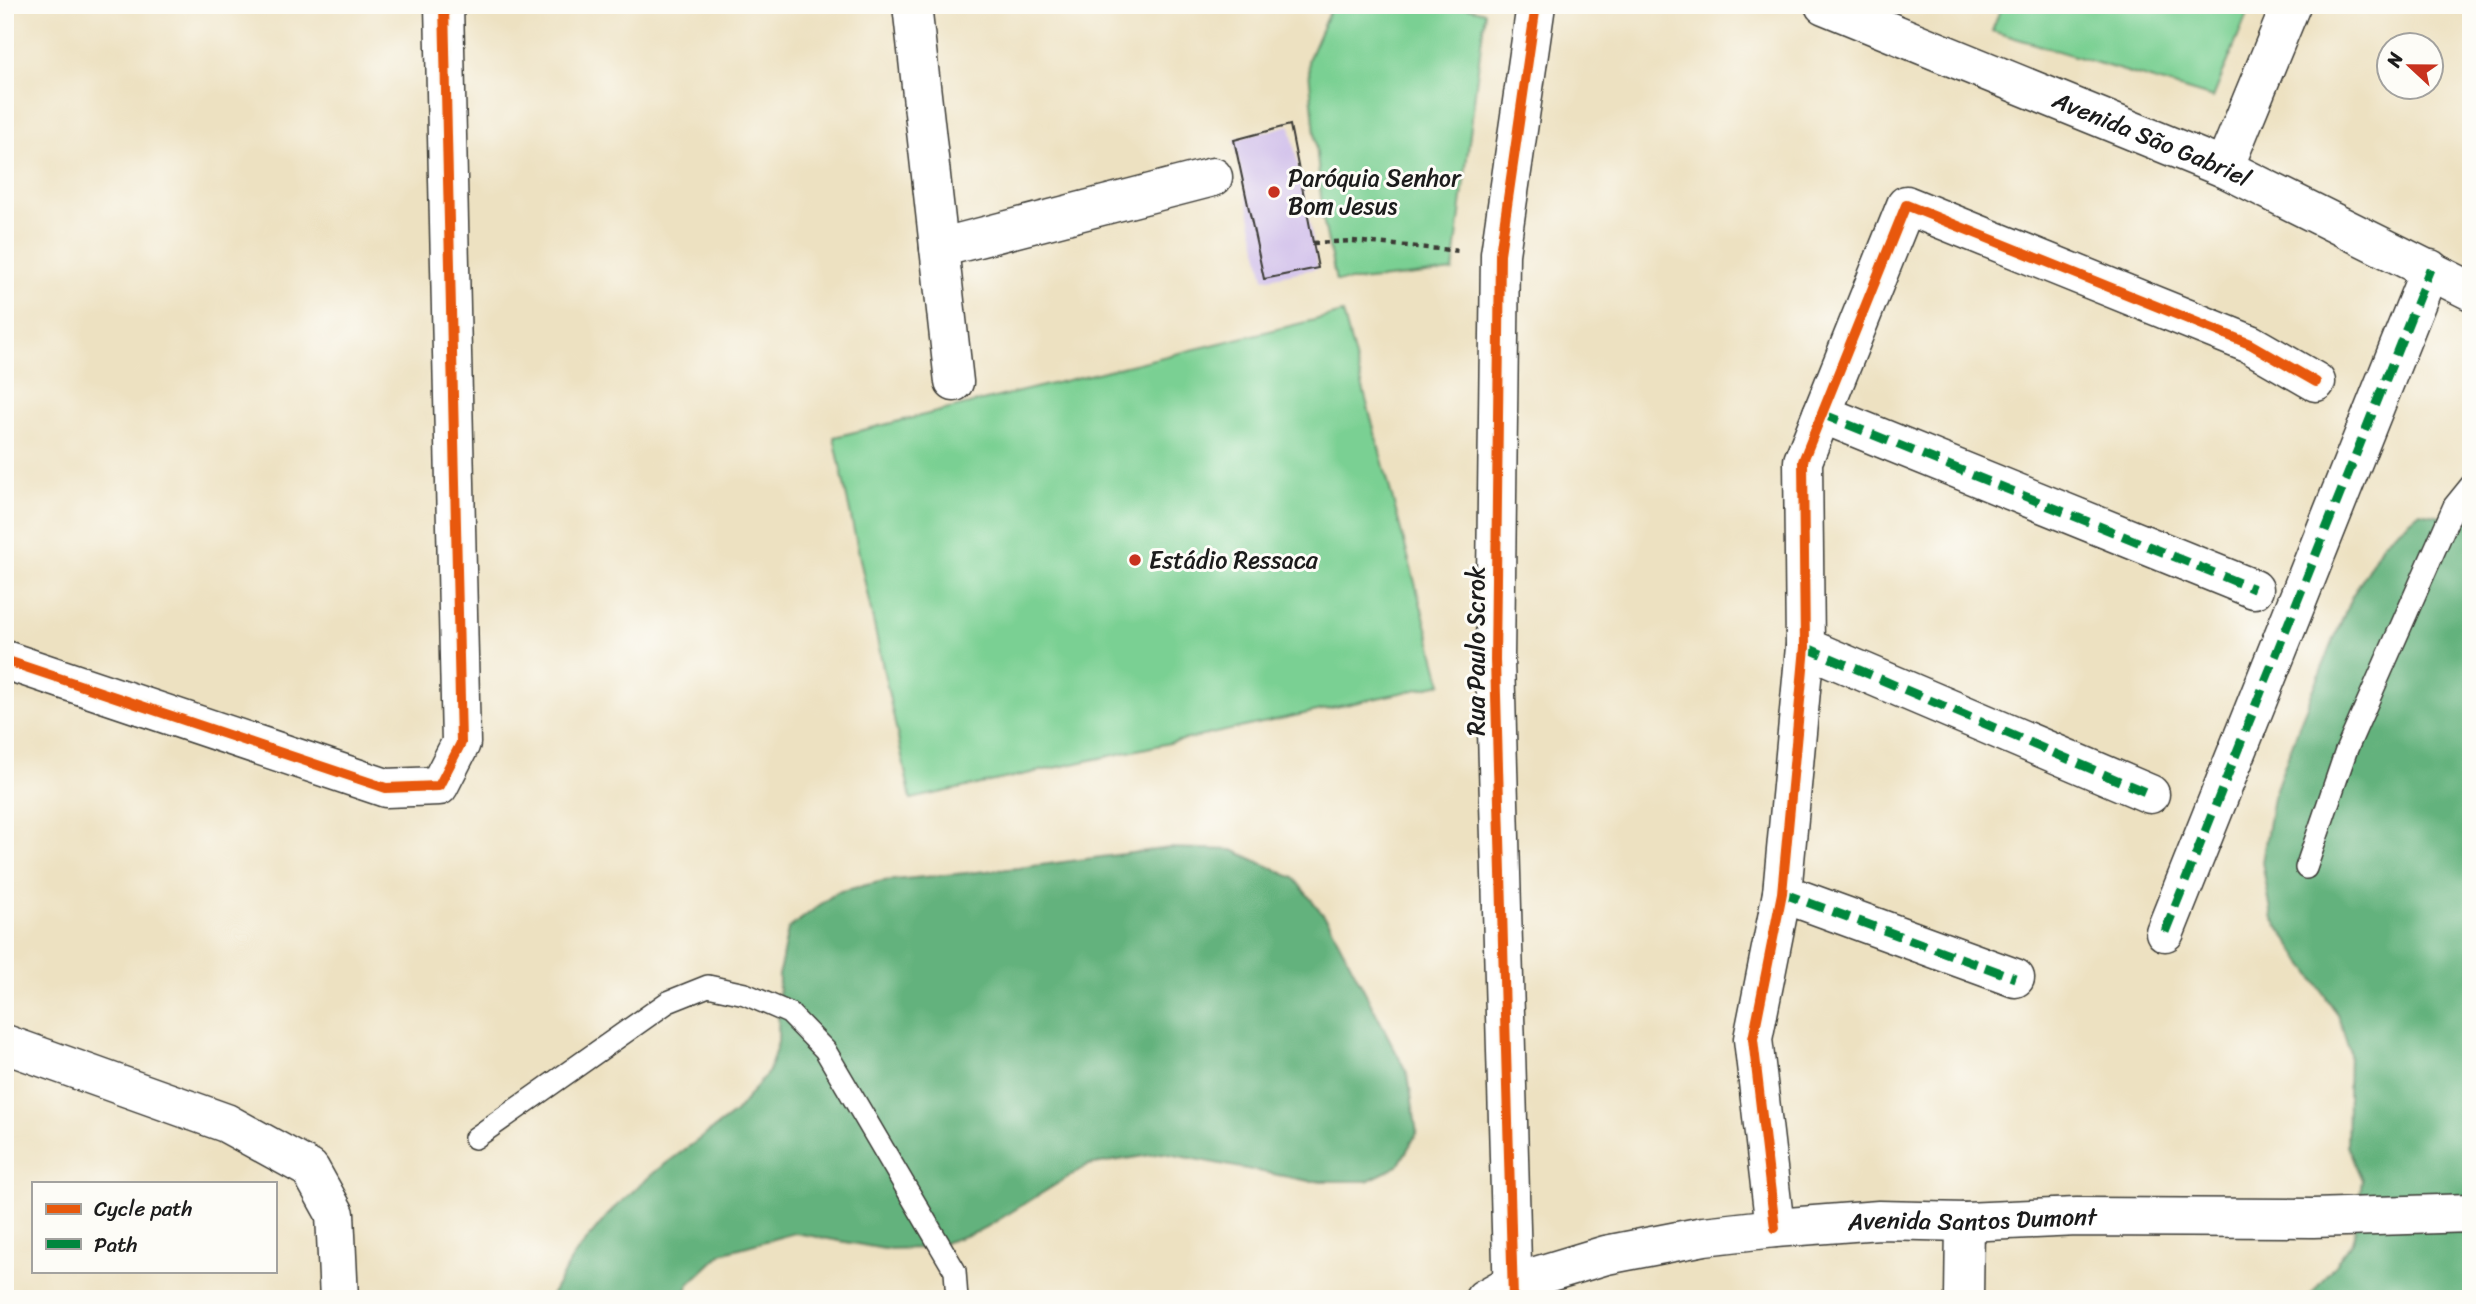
<svg xmlns="http://www.w3.org/2000/svg" width="2476" height="1304" font-family="Sriracha,sans-serif">
  <rect width="100%" height="100%" fill="#fdfcf7"/>
  <filter id="ink" filterUnits="userSpaceOnUse"><feTurbulence type="fractalNoise" baseFrequency=".0143" numOctaves="2"/><feDisplacementMap in="SourceGraphic" scale="14" xChannelSelector="R" yChannelSelector="G"/><feConvolveMatrix kernelMatrix="1 2 1 2 8 2 1 2 1" color-interpolation-filters="sRGB"/></filter>
  <filter id="wash" filterUnits="userSpaceOnUse"><feTurbulence type="fractalNoise" baseFrequency=".00686" numOctaves="4" result="noise"/><feDisplacementMap in="SourceGraphic" scale="28" xChannelSelector="R" yChannelSelector="G"/><feGaussianBlur stdDeviation="1.57" result="paint"/><feColorMatrix in="noise" values="0 0 0 0 0 0 0 0 0 0 0 0 0 0 0 0 0 1.4 0 .05"/><feComposite in="paint" operator="in"/></filter>
  <g filter="url(#wash)">
    <rect width="100%" height="100%" fill="#ede1c1"/>
    <g fill="#7ad093" stroke="#4b7658" stroke-width="2">
      <path d="M 1332,5 L 1456,5 L 1485,12 L 1453,271 L 1359,281 L 1336,281 L 1323,218 L 1308,60 Z"/>
      <path d="M 2002,5 L 2251,5 L 2213,98 L 1992,31 Z"/>
      <path d="M 1343,313 L 1442,684 L 911,799 L 834,437 Z"/>
    </g>
    <g fill="#63b27d" stroke="#40674c" stroke-width="2">
      <path d="M 2420,512 L 2471,521 L 2471,1299 L 2308,1299 L 2353,1241 L 2362,1180 L 2347,1146 L 2349,1050 L 2338,1015 L 2272,917 L 2262,862 L 2273,797 L 2301,720 L 2351,598 L 2383,543 Z"/>
      <path d="M 1169,848 L 1233,850 L 1294,878 L 1329,922 L 1408,1075 L 1417,1133 L 1398,1166 L 1367,1181 L 1309,1181 L 1163,1153 L 1088,1165 L 980,1231 L 928,1248 L 884,1249 L 795,1233 L 722,1253 L 689,1284 L 682,1299 L 549,1299 L 573,1257 L 612,1210 L 657,1170 L 735,1113 L 769,1071 L 778,1042 L 779,973 L 788,929 L 837,892 L 883,881 L 1018,868 Z"/>
    </g>
    <g id="blocks">
      <path fill="#ccb9e9" d="M 1290,125 L 1318,268 L 1264,279 L 1234,140 Z"/>
    </g>
  </g>
  <g filter="url(#ink)">
    <use href="#blocks" fill-opacity="0" stroke="#3b3a35" stroke-width="2"/>
    <g fill="none" stroke-linecap="round" stroke-linejoin="round">
      <g stroke="#3b3a35" stroke-width="24">
        <g id="service">
          <path d="M 2306,868 L 2346,751 L 2454,506 L 2471,485"/>
          <path d="M 475,1138 L 668,1002 L 708,986 L 745,994 L 789,1013 L 825,1050 L 955,1271 L 957,1299"/>
        </g>
      </g>
      <g stroke="#3b3a35" stroke-width="41">
        <g id="minor">
          <path d="M 912,5 L 954,382"/>
          <path d="M 2224,168 L 2291,5"/>
          <path d="M 939,248 L 1213,177"/>
          <path d="M 1822,414 L 2254,589"/>
          <path d="M 1805,647 L 2150,794"/>
          <path d="M 5,660 L 386,788 L 439,786 L 461,743 L 444,5"/>
          <path d="M 1782,893 L 2015,978"/>
          <path d="M 2165,932 L 2430,269"/>
          <path d="M 5,1044 L 226,1123 L 310,1169 L 335,1214 L 339,1299"/>
          <path d="M 1775,1228 L 1753,1039 L 1782,893 L 1805,647 L 1803,461 L 1906,205 L 2250,344 L 2316,382"/>
          <path d="M 1513,1299 L 1495,660 L 1500,254 L 1536,5"/>
          <path d="M 1964,1299 L 1965,1222"/>
        </g>
      </g>
      <g stroke="#3b3a35" stroke-width="41">
        <g id="tertiary">
          <path id="s1" d="M 1824,5 L 2224,168 L 2471,291"/>
          <path id="s2" d="M 1484,1299 L 1513,1283 L 1606,1255 L 1704,1236 L 1775,1228 L 1879,1220 L 1965,1222 L 2077,1217 L 2313,1218 L 2471,1213"/>
        </g>
      </g>
      <path stroke="#3b3a35" stroke-width="4.5" stroke-dasharray="5 5" stroke-linecap="butt" d="M 1313,243 L 1352,241 L 1461,251"/>
      <use href="#service" stroke="#fff" stroke-width="21"/>
      <use href="#minor" stroke="#fff" stroke-width="38"/>
      <use href="#tertiary" stroke="#fff" stroke-width="38"/>
      <g stroke="#00873e" stroke-width="9" stroke-dasharray="18 9" stroke-linecap="butt">
        <path d="M 1822,414 L 2254,589"/>
        <path d="M 1805,647 L 2150,794"/>
        <path d="M 1782,893 L 2015,978"/>
        <path d="M 2165,932 L 2430,269"/>
      </g>
      <g stroke="#fdfcf7" stroke-width="15">
        <g id="cycleway">
          <path d="M 5,660 L 386,788 L 439,786 L 461,743 L 444,5"/>
          <path d="M 1775,1228 L 1753,1039 L 1782,893 L 1805,647 L 1803,461 L 1906,205 L 2250,344 L 2316,382"/>
          <path d="M 1513,1299 L 1495,660 L 1500,254 L 1536,5"/>
        </g>
      </g>
      <use href="#cycleway" stroke="#e8590c" stroke-width="10"/>
    </g>
  </g>
  <g fill="#c8321e" stroke="#fdfcf7" stroke-width="2.5">
    <circle cx="1274" cy="192" r="7"/>
    <circle cx="1135" cy="560" r="7"/>
  </g>
  <g text-anchor="middle" stroke-width="6" stroke-linejoin="round" paint-order="stroke">
    <g font-size="24" fill="#1c1c1c" stroke="#fdfcf7">
      <text dy="8" stroke="none"><textPath href="#s1" startOffset="354">Avenida São Gabriel</textPath></text>
      <text transform="translate(1476 651) rotate(-90)" y="8">Rua Paulo Scrok</text>
      <text dy="8" stroke="none"><textPath href="#s2" startOffset="499">Avenida Santos Dumont</textPath></text>
    </g>
    <g font-size="24" fill="#1c1c1c" stroke="#fdfcf7" text-anchor="start">
      <text x="1288" y="186">Paróquia Senhor<tspan x="1288" dy="28">Bom Jesus</tspan></text>
      <text x="1149" y="568">Estádio Ressaca</text>
    </g>
  </g>
  <rect width="2476" height="1304" fill="none" stroke="#fdfcf7" stroke-width="28"/>
  <rect x="32" y="1182" width="245" height="91" fill="#fdfcf7" stroke="#a3a29f" stroke-width="2"/>
  <rect x="46" y="1204" width="35" height="10" fill="#e8590c" stroke="#a3a29f" stroke-width="2"/>
  <text x="94" y="1216" font-size="21" fill="#1c1c1c">Cycle path</text>
  <rect x="46" y="1239" width="35" height="10" fill="#00873e" stroke="#a3a29f" stroke-width="2"/>
  <text x="94" y="1252" font-size="21" fill="#1c1c1c">Path</text>
  <g transform="translate(2410 66) rotate(292)"><circle r="33" fill="#fdfcf7" stroke="#a3a29f" stroke-width="2"/>
  <path d="M0-5L12 26L0 18L-12 26Z" fill="#c8321e"/>
  <text y="-10" font-size="19" font-weight="bold" text-anchor="middle" fill="#1c1c1c">N</text>
  </g>
</svg>
